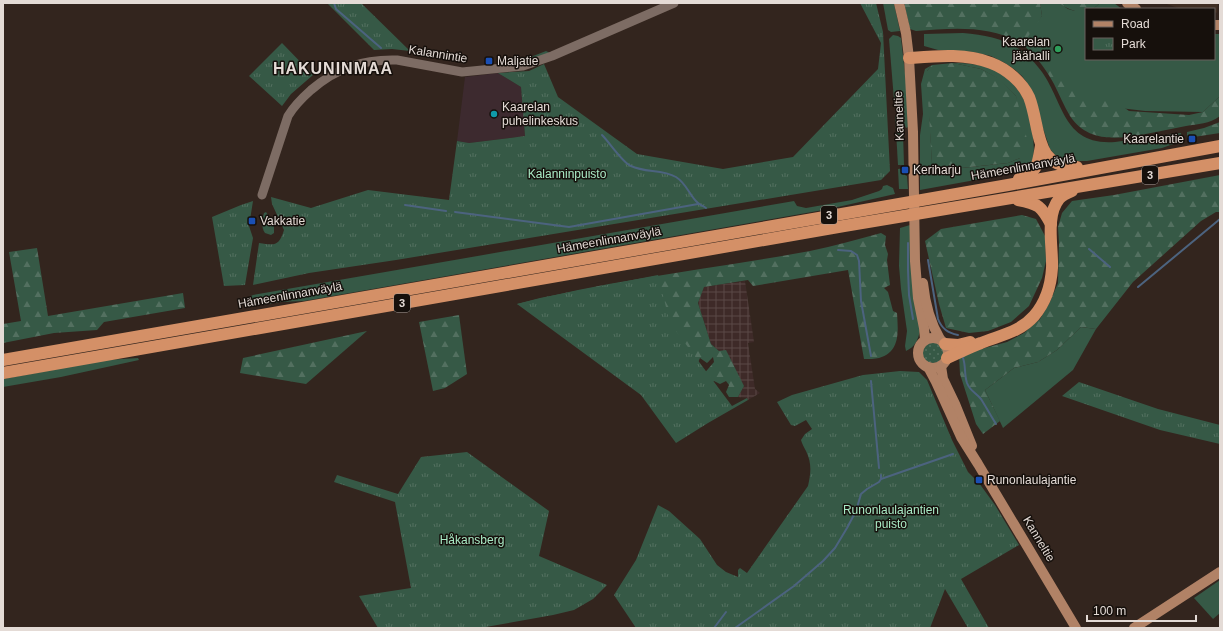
<svg xmlns="http://www.w3.org/2000/svg" width="1223" height="631" font-family="Arial,sans-serif">
  <defs>
    <pattern id="industrial-grid" width="8" height="8" patternUnits="userSpaceOnUse"><rect width="8" height="8" fill="#3e2a28"/><path d="M0 4h8M4 0v8" fill="none" stroke="#5a4846"/></pattern>
    <pattern id="forest-firs" width="22" height="20" patternUnits="userSpaceOnUse"><rect width="22" height="20" fill="#365946"/><path d="M5 1l3.5 6h-7zM16 11l3.5 6h-7z" fill="#537060"/></pattern>
    <pattern id="park-tufts" width="24" height="20" patternUnits="userSpaceOnUse"><rect width="24" height="20" fill="#365946"/><path d="M3 7l-1-3M5 7V3M7 7l1-3M15 17l-1-3M17 17v-4M19 17l1-3" fill="none" stroke="#537060"/></pattern>
    <pattern id="garden-dots" width="8" height="8" patternUnits="userSpaceOnUse"><rect width="8" height="8" fill="#365946"/><path d="M2 2h.1M6 6h.1" fill="none" stroke="#537060" stroke-width="1.8" stroke-linecap="round"/></pattern>
  </defs>
  <rect width="100%" height="100%" fill="#33251e"/>
  <path fill="#3d2a2f" d="M 498,73 L 521,87 L 525,136 L 469,143 L 457,141 L 465,77 Z"/>
  <path fill="url(#industrial-grid)" d="M 745,281 L 754,342 L 748,343 L 755,389 L 760,393 L 748,400 L 747,398 L 738,397 L 744,386 L 719,351 L 711,344 L 698,303 L 704,287 Z"/>
  <path fill="#402e23" d="M 1164,3 L 1218,3 L 1217,13 L 1214,12 L 1214,9 L 1178,8 Z"/>
  <g fill="#365946">
    <path d="M 883,3 L 894,3 L 900,31 L 891,32 L 888,30 Z"/>
    <path d="M 1040,3 L 1059,3 L 1068,9 L 1075,11 L 1086,11 L 1086,59 L 1214,59 L 1214,34 L 1220,34 L 1219,97 L 1203,112 L 1145,111 L 1103,106 L 1075,99 L 1020,40 L 1042,16 Z"/>
    <path d="M 1100,3 L 1114,3 L 1122,9 L 1093,9 Z"/>
    <path d="M 963,33 C 993,36 1018,41 1038,67 C 1064,97 1060,146 1115,142 L 1181,133 L 1182,141 L 1162,148 L 1087,161 L 1068,161 L 1056,156 L 1050,149 L 1028,84 L 1022,76 L 1014,69 L 1005,63 L 991,56 L 973,52 L 938,50 L 924,46 L 924,34 Z"/>
    <path d="M 893,35 L 898,36 L 901,38 L 906,82 L 908,127 L 906,128 L 895,105 L 894,100 L 889,39 Z"/>
    <path d="M 546,51 L 550,53 L 528,61 L 508,64 L 509,61 L 528,58 Z"/>
    <path d="M 953,63 C 967,63 983,64 996,71 C 1008,77 1019,89 1025,102 C 1030,114 1039,155 1030,165 C 1026,169 1020,171 1014,173 L 920,190 L 920,135 L 923,114 L 921,84 L 925,69 L 932,65 L 927,71 L 932,164 L 943,170 L 1008,163 L 1020,158 L 1016,96 L 997,78 L 981,69 Z"/>
    <path d="M 895,115 L 903,132 L 904,165 L 898,165 Z"/>
    <path d="M 904,168 L 905,175 L 907,176 L 908,189 L 899,189 L 898,169 Z"/>
    <path d="M 887,185 L 893,188 L 895,194 L 829,209 L 304,301 L 280,302 L 247,307 L 249,297 L 253,295 L 794,201 L 797,206 L 806,208 L 852,200 L 879,191 L 882,189 L 883,186 Z"/>
    <path d="M 266,212 L 274,225 L 274,233 L 271,235 L 265,233 C 261,228 262,219 264,213 Z"/>
    <path d="M 910,225 L 920,331 C 918,340 915,347 906,351 L 905,346 L 907,331 L 901,289 L 899,266 L 900,228 Z"/>
    <path d="M 1081,327 L 1096,329 L 1073,370 L 1003,428 L 985,390 L 1014,368 L 1038,362 L 1057,350 Z"/>
    <path d="M 138,358 L 139,360 L 61,377 L 3,387 L 3,379 L 106,360 Z"/>
    <path d="M 1220,580 L 1220,613 L 1213,619 L 1194,598 Z"/>
  </g>
  <g fill="url(#forest-firs)">
    <path d="M 904,3 L 1040,3 L 1042,16 L 1027,38 L 1057,63 L 1056,70 L 1074,92 L 1089,97 L 1115,101 L 1129,111 L 1189,115 L 1203,112 L 1219,97 L 1220,87 L 1220,116 C 1209,124 1198,124 1186,126 C 1176,128 1166,130 1156,132 C 1125,138 1090,146 1070,116 C 1064,106 1059,94 1054,84 C 1047,71 1036,55 1024,46 C 994,24 951,28 916,31 L 910,29 Z"/>
    <path d="M 1059,3 L 1100,3 L 1093,9 L 1086,9 L 1086,11 C 1076,13 1067,9 1059,3 Z"/>
    <path d="M 953,63 L 981,69 L 998,78 L 1016,96 L 1027,139 L 1020,158 L 1008,163 L 942,170 L 932,164 L 927,84 L 927,71 L 932,65 Z"/>
    <path d="M 1220,122 L 1220,133 L 1187,138 L 1187,132 L 1204,128 Z"/>
    <path d="M 1220,175 L 1220,212 L 1216,212 L 1201,221 L 1133,282 L 1096,329 L 1081,327 L 1057,350 L 1038,362 L 1014,368 L 985,390 L 1000,421 L 983,434 L 976,424 L 960,374 L 959,355 L 1007,342 L 1024,333 L 1040,319 L 1049,304 L 1058,283 L 1059,243 L 1058,227 L 1062,213 L 1072,201 L 1114,195 Z"/>
    <path d="M 1022,215 L 1036,219 L 1045,236 L 1046,261 L 1042,278 L 1029,306 L 1011,322 L 988,331 L 969,333 L 946,328 L 939,304 L 925,241 L 941,229 Z"/>
    <path d="M 881,233 L 886,236 L 885,245 L 888,254 L 887,260 L 890,285 L 884,288 L 888,292 L 893,311 L 897,313 C 898,330 901,352 879,358 C 875,359 869,359 864,359 L 848,270 L 753,286 L 748,280 L 704,287 L 698,303 L 711,344 L 719,351 L 726,350 L 744,386 L 738,397 L 729,397 L 726,392 L 729,385 L 726,381 L 720,384 L 714,381 L 709,383 L 702,376 L 714,362 L 713,357 L 707,363 L 700,358 L 693,374 L 517,304 C 613,279 712,269 810,251 C 834,246 858,239 881,233 Z"/>
    <path d="M 37,248 L 48,316 L 183,293 L 185,308 L 104,322 L 97,330 L 54,333 L 3,343 L 3,324 L 21,321 L 9,252 Z"/>
    <path d="M 459,315 L 467,374 L 445,388 L 433,391 L 419,322 Z"/>
    <path d="M 367,331 L 306,384 L 240,373 L 243,358 Z"/>
  </g>
  <g fill="url(#park-tufts)">
    <path d="M 327,3 L 361,3 L 410,51 L 392,49 L 374,50 Z"/>
    <path d="M 860,3 L 876,3 L 883,32 L 890,171 L 881,180 L 396,260 L 309,273 L 253,285 L 259,243 C 274,245 279,247 284,230 L 272,204 L 271,197 L 311,208 L 368,190 L 449,200 L 457,141 L 469,143 L 525,136 L 521,87 L 498,73 L 529,71 L 544,64 L 558,97 L 637,154 L 723,169 L 793,157 L 878,69 L 881,43 Z"/>
    <path d="M 282,43 L 313,75 L 291,94 L 282,106 L 249,76 Z"/>
    <path d="M 253,201 L 249,226 L 253,238 L 245,285 L 224,286 L 212,217 L 241,205 Z"/>
    <path d="M 658,275 L 670,323 L 732,406 L 747,398 L 748,400 L 708,423 L 676,443 L 641,395 L 517,304 L 540,298 Z"/>
    <path d="M 900,371 L 919,372 L 927,380 L 952,440 L 968,472 L 979,483 L 995,505 L 1019,545 L 961,579 L 989,628 L 968,628 L 945,589 L 930,628 L 636,628 L 614,595 L 636,560 L 658,505 L 669,511 L 700,539 L 717,565 L 726,572 L 738,577 L 738,570 L 740,568 L 747,573 L 808,486 C 811,473 812,463 806,451 C 804,447 802,444 801,440 L 805,434 L 812,429 L 806,420 L 795,426 L 791,425 L 777,402 L 792,395 L 863,375 Z"/>
    <path d="M 1079,382 L 1158,409 L 1220,425 L 1220,444 L 1160,430 L 1062,396 Z"/>
    <path d="M 467,452 L 549,511 L 539,556 L 607,585 L 593,599 L 574,610 L 553,615 L 480,628 L 378,628 L 359,596 L 411,588 L 395,502 L 334,482 L 337,475 L 398,494 L 421,457 Z"/>
  </g>
  <circle fill="url(#garden-dots)" cx="933" cy="352" r="11"/>
  <g fill="none" stroke-linecap="round" stroke-linejoin="round">
    <g stroke="#4c637f" stroke-width="2">
      <path d="M 334,3 L 336,9 L 381,48"/>
      <path d="M 602,135 C 610,143 623,163 631,166 C 645,173 662,169 676,177 C 687,184 689,195 698,203 C 700,205 703,206 706,208"/>
      <path d="M 405,205 L 446,211"/>
      <path d="M 455,212 L 569,227 L 698,204"/>
      <path d="M 908,243 L 908,270 L 909,295 L 913,319"/>
      <path d="M 1089,249 L 1110,267"/>
      <path d="M 838,250 L 851,251 L 857,255 L 859,261 L 861,301 L 871,356"/>
      <path d="M 928,260 L 938,319 C 942,329 948,333 958,335"/>
      <path d="M 1138,287 L 1220,219"/>
      <path d="M 963,358 C 966,366 964,374 967,383 C 970,391 976,393 981,399 C 986,407 991,416 996,424"/>
      <path d="M 871,381 L 879,468"/>
      <path d="M 881,479 L 953,454"/>
      <path d="M 714,628 L 726,612"/>
      <path d="M 735,628 L 794,586 L 823,561 L 835,548 L 847,528 L 856,511 L 861,494 L 867,489 L 879,482 L 881,479 L 881,475"/>
    </g>
    <path stroke="#7d6c64" stroke-width="9" d="M 262,195 L 288,116 C 294,106 302,98 311,90 C 337,68 362,59 397,60 L 462,72 L 523,66 L 552,56 L 674,3"/>
    <g stroke="#b18266" stroke-width="10">
      <path d="M 899,3 L 906,33 L 909,58 L 913,132 L 915,261 L 918,298 L 924,328 L 925,339"/>
      <path d="M 1127,3 L 1136,9"/>
      <path d="M 1214,25 L 1220,25"/>
      <path d="M 923,283 C 925,303 930,322 940,339"/>
      <circle cx="933" cy="353" r="15"/>
      <path d="M 941,366 L 943,379 L 955,404 L 972,446"/>
      <path d="M 928,367 L 936,382 L 961,437 L 978,464 L 1076,628"/>
      <path d="M 1134,628 L 1220,572"/>
    </g>
    <g stroke="#d49067" stroke-width="12">
      <path d="M 909,58 C 936,56 966,53 991,63 C 1007,69 1022,82 1029,97 C 1041,127 1033,168 1077,167"/>
      <path d="M 1019,179 C 1039,170 1037,166 1041,146"/>
      <path d="M 1018,200 C 1039,204 1041,206 1051,224"/>
      <path d="M 945,344 L 958,345 L 970,342"/>
      <path d="M 947,358 C 958,353 970,347 981,343 C 1001,335 1020,332 1034,316 C 1046,302 1051,285 1052,268 C 1053,248 1045,216 1059,199 C 1062,195 1067,193 1072,191"/>
      <path d="M 3,360 L 1008,185 L 1220,146"/>
      <path d="M 3,373 L 844,226 L 1220,163"/>
    </g>
  </g>
  <circle fill="#2e9e5b" stroke="#16100c" stroke-width="1.5" cx="1058" cy="49" r="4"/>
  <g fill="#1a4fb4" stroke="#16100c" stroke-width="1.5">
    <rect x="485" y="57" width="8" height="8" rx="2"/>
    <rect x="1188" y="135" width="8" height="8" rx="2"/>
    <rect x="901" y="166" width="8" height="8" rx="2"/>
    <rect x="248" y="217" width="8" height="8" rx="2"/>
    <rect x="975" y="476" width="8" height="8" rx="2"/>
  </g>
  <circle fill="#0f9aa8" stroke="#16100c" stroke-width="1.5" cx="494" cy="114" r="4"/>
  <g text-anchor="middle" stroke-width="3" stroke-linejoin="round" paint-order="stroke">
    <g fill="#16100c" stroke="#a69e99" stroke-width="1">
      <rect x="1142" y="166" width="16" height="18" rx="3"/>
      <rect x="821" y="206" width="16" height="18" rx="3"/>
      <rect x="394" y="294" width="16" height="18" rx="3"/>
    </g>
    <g font-size="11" font-weight="bold" fill="#e4dbd6">
      <text x="1150" y="179">3</text>
      <text x="829" y="219">3</text>
      <text x="402" y="307">3</text>
    </g>
    <g font-size="12" fill="#e4dbd6" stroke="#16100c" text-anchor="start">
      <text x="1050" y="46" text-anchor="end">Kaarelan<tspan x="1050" dy="14">jäähalli</tspan></text>
      <text x="497" y="65">Maljatie</text>
      <text x="502" y="111">Kaarelan<tspan x="502" dy="14">puhelinkeskus</tspan></text>
      <text x="1184" y="143" text-anchor="end">Kaarelantie</text>
      <text x="913" y="174">Keriharju</text>
      <text x="260" y="225">Vakkatie</text>
      <text x="987" y="484">Runonlaulajantie</text>
    </g>
    <g font-size="12" fill="#e4dbd6" stroke="#16100c">
      <text transform="translate(438 54) rotate(9)" y="4">Kalannintie</text>
      <text transform="translate(899 116) rotate(-92)" y="4">Kanneltie</text>
      <text transform="translate(1023 167) rotate(-10)" y="4">Hämeenlinnanväylä</text>
      <text transform="translate(609 240) rotate(-10)" y="4">Hämeenlinnanväylä</text>
      <text transform="translate(290 295) rotate(-10)" y="4">Hämeenlinnanväylä</text>
      <text transform="translate(1039 539) rotate(59)" y="4">Kanneltie</text>
    </g>
    <g font-size="12" fill="#a9eac5" stroke="#16100c">
      <text x="567" y="178">Kalanninpuisto</text>
      <text x="891" y="514">Runonlaulajantien<tspan x="891" dy="14">puisto</tspan></text>
      <text x="472" y="544">Håkansberg</text>
    </g>
    <g font-size="16" font-weight="bold" letter-spacing="1" fill="#e4dbd6" stroke="#16100c">
      <text x="333" y="74">HAKUNINMAA</text>
    </g>
  </g>
  <rect width="1223" height="631" fill="none" stroke="#e4dbd6" stroke-width="8"/>
  <rect x="1085" y="8" width="130" height="52" fill="#16100c" stroke="#68615d"/>
  <rect x="1093" y="21" width="20" height="6" fill="#b18266" stroke="#68615d"/>
  <text x="1121" y="28" font-size="12" fill="#e4dbd6">Road</text>
  <rect x="1093" y="38" width="20" height="12" fill="url(#park-tufts)" stroke="#68615d"/>
  <text x="1121" y="48" font-size="12" fill="#e4dbd6">Park</text>
  <path d="M1087 615v6h109v-6" fill="none" stroke="#e4dbd6" stroke-width="2"/>
  <text x="1093" y="615" font-size="12" fill="#e4dbd6" stroke="#16100c" stroke-width="3" paint-order="stroke">100 m</text>
</svg>
